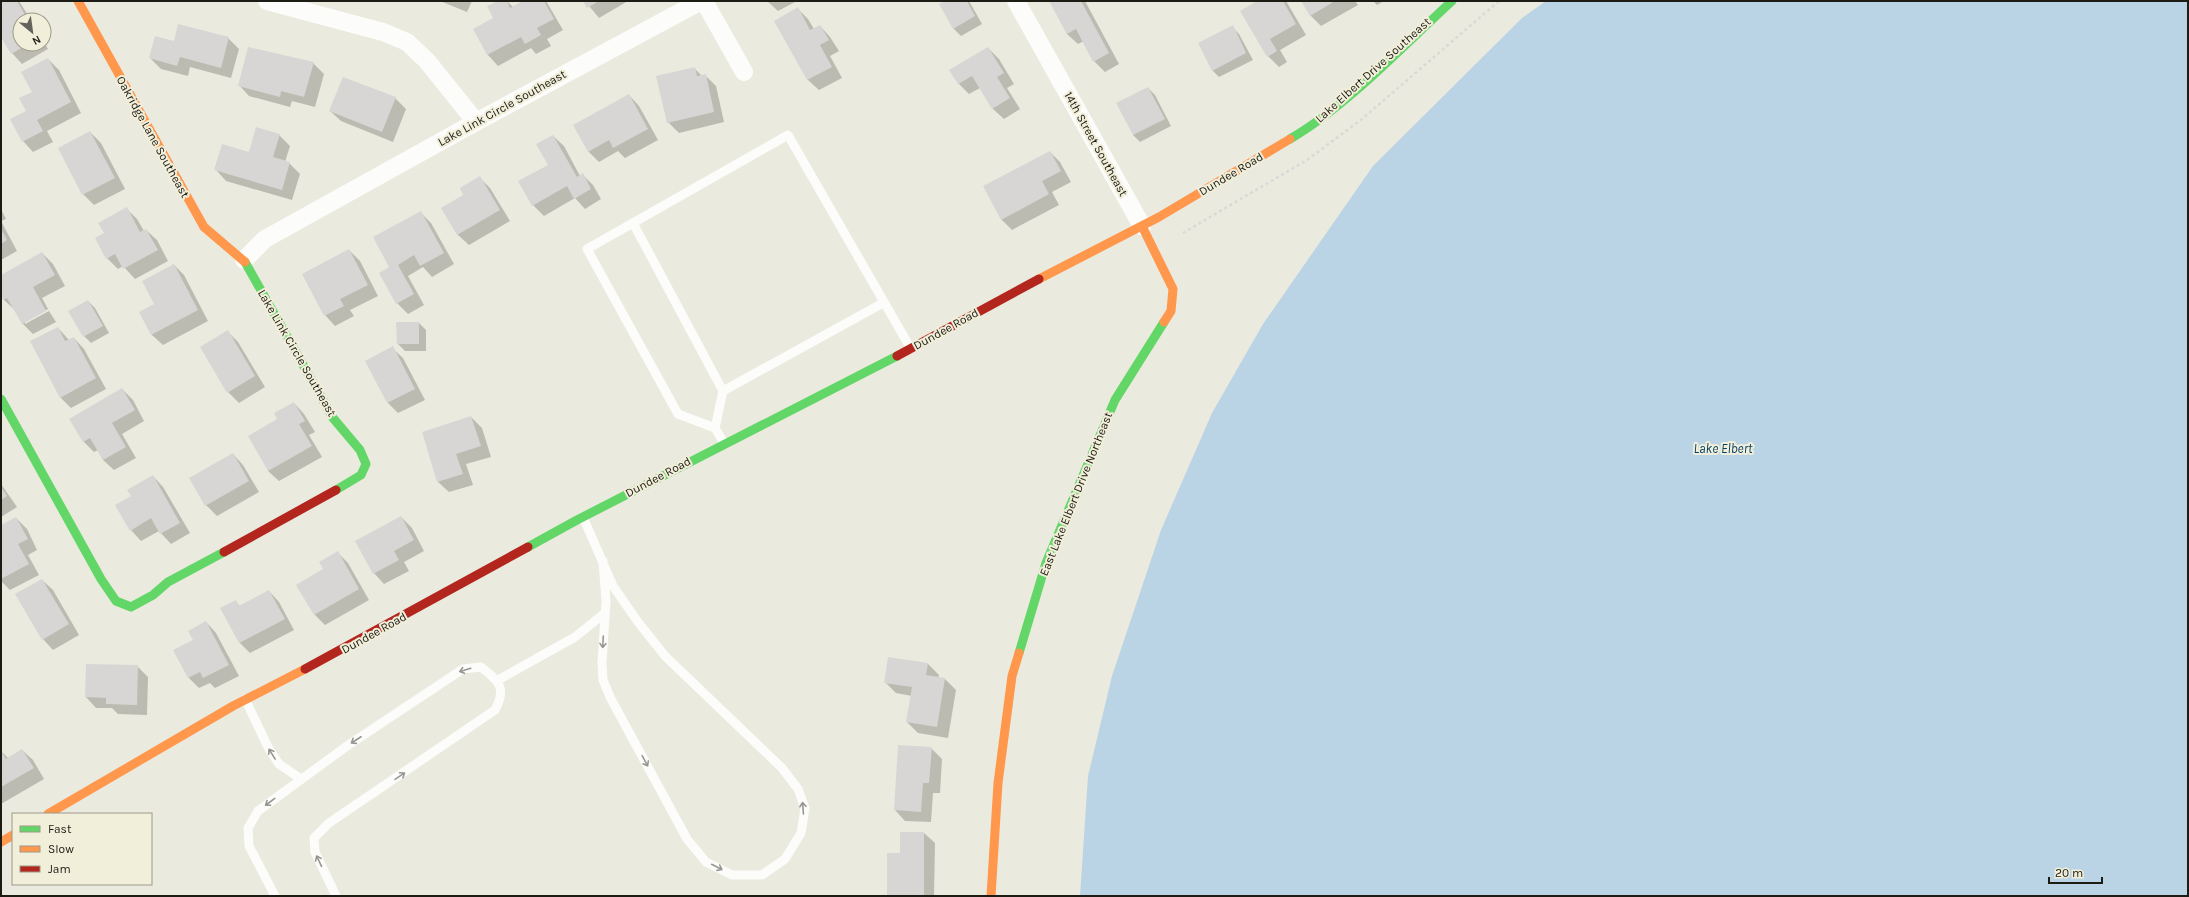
<svg xmlns="http://www.w3.org/2000/svg" width="2189" height="897" font-family="Karla,sans-serif">
  <rect width="100%" height="100%" fill="#ebeadf"/>
  <path fill="#bbd4e5" d="M 1546,1 L 2188,1 L 2188,896 L 1080,896 L 1088,776 L 1112,676 L 1161,530 L 1212,413 L 1263,324 L 1373,166 L 1522,18 Z"/>
  <g fill="#0003">
    <path d="M 1,1 L 19,1 L 31,20 L 20,20 L 20,44 L 44,44 L 44,42 L 48,49 L 22,64 L 12,53 L 3,38 L 1,39 Z"/>
    <path d="M 440,1 L 472,1 L 467,12 Z"/>
    <path d="M 500,1 L 507,1 L 513,7 L 525,1 L 546,1 L 563,30 L 547,39 L 551,46 L 536,54 L 531,48 L 498,66 L 488,55 L 474,29 L 495,18 Z"/>
    <path d="M 585,1 L 628,1 L 599,18 Z"/>
    <path d="M 767,1 L 797,1 L 778,11 Z"/>
    <path d="M 947,1 L 969,1 L 982,24 L 961,36 L 954,29 Z"/>
    <path d="M 1050,1 L 1085,1 L 1119,64 L 1105,72 L 1094,61 L 1084,41 L 1078,44 L 1067,34 Z"/>
    <path d="M 1259,1 L 1286,1 L 1306,35 L 1280,50 L 1287,62 L 1279,67 L 1268,56 Z"/>
    <path d="M 1302,1 L 1355,1 L 1358,5 L 1321,26 L 1310,15 Z"/>
    <path d="M 1373,1 L 1384,1 L 1377,5 Z"/>
    <path d="M 798,9 L 808,19 L 814,29 L 820,26 L 830,37 L 839,51 L 830,56 L 842,78 L 819,90 L 808,80 L 775,21 Z"/>
    <path d="M 1232,27 L 1239,34 L 1253,60 L 1219,77 L 1212,70 Z"/>
    <path d="M 228,38 L 239,49 L 231,78 L 190,67 L 188,76 L 161,69 L 150,58 L 174,42 Z"/>
    <path d="M 988,48 L 999,59 L 1014,84 L 1007,88 L 1020,109 L 1004,119 L 993,109 L 980,88 L 969,94 L 959,84 L 951,70 Z"/>
    <path d="M 48,59 L 59,70 L 81,113 L 47,131 L 53,142 L 33,152 L 23,141 L 27,112 L 33,92 Z"/>
    <path d="M 313,63 L 324,74 L 315,107 L 292,101 L 290,107 L 249,96 L 239,85 Z"/>
    <path d="M 694,68 L 702,76 L 705,75 L 716,86 L 724,122 L 679,133 L 668,122 Z"/>
    <path d="M 1148,88 L 1155,95 L 1171,126 L 1140,142 L 1133,135 Z"/>
    <path d="M 629,95 L 639,106 L 658,140 L 625,158 L 618,151 L 599,162 L 588,151 Z"/>
    <path d="M 395,98 L 406,109 L 393,142 L 341,121 L 330,111 Z"/>
    <path d="M 90,132 L 101,143 L 125,189 L 94,205 L 83,194 L 59,149 Z"/>
    <path d="M 279,135 L 290,146 L 285,162 L 289,163 L 300,174 L 292,200 L 226,181 L 216,170 Z"/>
    <path d="M 553,136 L 564,146 L 580,176 L 583,175 L 593,185 L 601,199 L 585,209 L 575,198 L 544,216 L 533,205 L 549,165 Z"/>
    <path d="M 1050,152 L 1060,162 L 1071,182 L 1052,192 L 1059,205 L 1012,230 L 1001,219 Z"/>
    <path d="M 479,177 L 490,188 L 510,221 L 469,245 L 458,235 L 442,208 L 465,195 Z"/>
    <path d="M 126,208 L 137,219 L 144,231 L 146,230 L 157,240 L 168,261 L 135,279 L 123,266 L 118,269 L 107,258 L 96,238 L 105,233 Z"/>
    <path d="M 1,209 L 6,219 L 1,221 Z"/>
    <path d="M 420,212 L 431,223 L 454,264 L 432,277 L 423,267 L 408,276 L 424,305 L 408,314 L 397,303 L 391,267 Z"/>
    <path d="M 1,221 L 17,251 L 1,260 Z"/>
    <path d="M 349,250 L 360,261 L 378,296 L 350,310 L 354,316 L 335,326 L 325,315 Z"/>
    <path d="M 42,253 L 53,264 L 65,286 L 42,298 L 48,309 L 25,322 L 25,324 L 49,311 L 56,322 L 33,334 L 23,324 L 15,310 L 4,300 L 1,294 L 1,276 Z"/>
    <path d="M 174,265 L 184,275 L 208,321 L 163,345 L 152,335 L 140,313 L 156,305 Z"/>
    <path d="M 88,301 L 95,308 L 109,333 L 91,343 L 84,336 Z"/>
    <path d="M 397,323 L 419,323 L 426,330 L 426,351 L 405,351 L 398,344 Z"/>
    <path d="M 58,328 L 69,340 L 74,338 L 84,349 L 106,389 L 71,408 L 60,397 Z"/>
    <path d="M 227,331 L 238,342 L 265,387 L 239,403 L 228,392 Z"/>
    <path d="M 392,348 L 403,358 L 425,400 L 398,413 L 388,403 Z"/>
    <path d="M 122,389 L 133,400 L 144,421 L 122,434 L 136,458 L 114,470 L 103,460 L 98,450 L 94,452 L 83,441 Z"/>
    <path d="M 294,403 L 304,414 L 315,432 L 309,435 L 322,457 L 279,481 L 268,471 L 279,420 Z"/>
    <path d="M 471,417 L 482,428 L 491,457 L 466,464 L 473,485 L 449,492 L 438,482 Z"/>
    <path d="M 233,454 L 243,465 L 259,492 L 217,516 L 206,505 Z"/>
    <path d="M 153,476 L 163,487 L 190,533 L 171,544 L 159,531 L 141,541 L 131,530 L 133,497 Z"/>
    <path d="M 1,484 L 17,507 L 1,517 Z"/>
    <path d="M 401,517 L 412,528 L 424,551 L 404,562 L 409,571 L 384,584 L 374,573 Z"/>
    <path d="M 16,518 L 27,529 L 37,550 L 28,555 L 39,575 L 10,590 L 1,581 L 1,526 Z"/>
    <path d="M 337,552 L 348,563 L 369,600 L 325,625 L 315,615 L 297,585 L 324,570 Z"/>
    <path d="M 42,580 L 53,590 L 79,635 L 53,650 L 43,639 Z"/>
    <path d="M 269,591 L 279,602 L 294,630 L 250,653 L 240,643 L 222,609 L 235,601 L 240,606 Z"/>
    <path d="M 206,622 L 216,633 L 239,676 L 215,688 L 210,683 L 199,688 L 189,678 L 174,651 L 194,640 Z"/>
    <path d="M 889,658 L 928,664 L 939,675 L 938,678 L 945,679 L 956,690 L 948,738 L 918,733 L 907,722 L 912,696 L 896,693 L 885,682 Z"/>
    <path d="M 137,666 L 148,677 L 147,715 L 118,714 L 112,708 L 96,708 L 86,697 Z"/>
    <path d="M 931,748 L 942,759 L 940,793 L 933,793 L 931,822 L 905,821 L 895,810 Z"/>
    <path d="M 22,750 L 33,760 L 44,779 L 1,804 L 1,751 L 8,758 Z"/>
    <path d="M 924,833 L 935,843 L 934,896 L 888,896 L 901,854 Z"/>
  </g>
  <g fill="#d8d6d4">
    <path d="M 1,1 L 17,1 L 28,20 L 20,20 L 20,44 L 28,44 L 11,54 L 1,37 Z"/>
    <path d="M 498,1 L 507,1 L 510,8 L 523,1 L 544,1 L 554,19 L 537,28 L 541,35 L 525,44 L 521,37 L 487,55 L 473,29 L 493,18 L 487,6 Z"/>
    <path d="M 583,1 L 599,1 L 587,8 Z"/>
    <path d="M 945,1 L 967,1 L 975,16 L 953,29 L 939,4 Z"/>
    <path d="M 1049,1 L 1081,1 L 1109,53 L 1093,62 L 1076,29 L 1067,34 Z"/>
    <path d="M 1257,1 L 1283,1 L 1296,24 L 1270,39 L 1277,51 L 1267,57 L 1240,11 Z"/>
    <path d="M 1301,1 L 1335,1 L 1310,16 Z"/>
    <path d="M 798,7 L 810,30 L 820,25 L 829,40 L 820,45 L 832,67 L 807,80 L 774,21 Z"/>
    <path d="M 178,24 L 229,37 L 221,68 L 180,57 L 177,66 L 149,58 L 155,36 L 174,41 Z"/>
    <path d="M 1233,25 L 1246,53 L 1212,71 L 1198,43 Z"/>
    <path d="M 248,47 L 314,62 L 304,97 L 281,91 L 280,97 L 238,86 Z"/>
    <path d="M 988,47 L 1004,73 L 997,77 L 1010,98 L 992,109 L 972,76 L 958,84 L 949,70 Z"/>
    <path d="M 48,58 L 71,102 L 37,120 L 43,131 L 22,142 L 10,119 L 26,111 L 19,98 L 32,92 L 21,72 Z"/>
    <path d="M 695,67 L 697,76 L 706,74 L 714,112 L 667,123 L 656,76 Z"/>
    <path d="M 343,77 L 396,97 L 382,132 L 329,111 Z"/>
    <path d="M 1148,87 L 1165,119 L 1133,135 L 1116,103 Z"/>
    <path d="M 629,94 L 648,129 L 613,148 L 609,140 L 588,152 L 573,125 Z"/>
    <path d="M 256,127 L 280,134 L 273,157 L 290,162 L 282,190 L 214,170 L 222,144 L 249,152 Z"/>
    <path d="M 90,131 L 115,178 L 82,195 L 58,148 Z"/>
    <path d="M 553,135 L 577,177 L 583,173 L 591,189 L 574,199 L 567,186 L 532,206 L 518,181 L 548,165 L 536,144 Z"/>
    <path d="M 1050,151 L 1061,171 L 1042,181 L 1049,194 L 1001,220 L 983,186 Z"/>
    <path d="M 480,176 L 500,210 L 457,235 L 441,208 L 463,195 L 460,188 Z"/>
    <path d="M 127,207 L 140,232 L 146,229 L 158,250 L 123,269 L 115,254 L 106,259 L 95,238 L 104,233 L 98,223 Z"/>
    <path d="M 421,211 L 444,253 L 420,266 L 414,255 L 398,265 L 414,294 L 396,304 L 379,273 L 389,267 L 373,237 Z"/>
    <path d="M 1,229 L 7,240 L 1,244 Z"/>
    <path d="M 349,249 L 368,285 L 340,299 L 344,306 L 324,316 L 302,274 Z"/>
    <path d="M 42,252 L 55,275 L 33,287 L 46,311 L 22,324 L 7,298 L 3,300 L 1,296 L 1,275 Z"/>
    <path d="M 174,264 L 198,310 L 151,335 L 139,312 L 154,304 L 142,281 Z"/>
    <path d="M 88,300 L 103,326 L 83,337 L 68,311 Z"/>
    <path d="M 396,322 L 419,322 L 419,344 L 397,344 Z"/>
    <path d="M 58,327 L 65,341 L 74,337 L 96,378 L 60,398 L 30,341 Z"/>
    <path d="M 228,330 L 255,376 L 227,393 L 200,347 Z"/>
    <path d="M 393,346 L 415,389 L 387,403 L 365,361 Z"/>
    <path d="M 122,388 L 135,410 L 112,423 L 126,447 L 103,460 L 90,438 L 83,442 L 69,419 Z"/>
    <path d="M 294,402 L 305,421 L 299,424 L 312,446 L 268,471 L 248,436 L 277,419 L 274,413 Z"/>
    <path d="M 471,416 L 481,446 L 456,454 L 463,474 L 437,482 L 422,432 Z"/>
    <path d="M 233,453 L 249,481 L 205,506 L 189,478 Z"/>
    <path d="M 153,475 L 180,523 L 160,534 L 151,518 L 130,531 L 115,505 L 131,496 L 127,490 Z"/>
    <path d="M 1,487 L 7,496 L 1,500 Z"/>
    <path d="M 401,516 L 414,540 L 394,551 L 399,560 L 373,574 L 355,541 Z"/>
    <path d="M 16,517 L 28,539 L 18,544 L 29,564 L 1,579 L 1,525 Z"/>
    <path d="M 338,551 L 359,589 L 314,615 L 296,585 L 323,569 L 319,562 Z"/>
    <path d="M 42,579 L 69,624 L 42,640 L 15,594 Z"/>
    <path d="M 269,590 L 285,619 L 239,643 L 220,608 L 236,600 L 239,606 Z"/>
    <path d="M 206,621 L 229,665 L 203,678 L 200,672 L 188,678 L 173,650 L 193,640 L 188,631 Z"/>
    <path d="M 888,657 L 928,663 L 926,675 L 945,678 L 937,727 L 906,722 L 912,687 L 884,683 Z"/>
    <path d="M 86,664 L 138,665 L 137,705 L 106,704 L 106,698 L 85,697 Z"/>
    <path d="M 898,745 L 932,747 L 929,783 L 923,783 L 921,812 L 894,810 Z"/>
    <path d="M 22,749 L 34,768 L 1,787 L 1,751 L 6,759 Z"/>
    <path d="M 900,832 L 924,832 L 924,896 L 887,896 L 887,853 L 900,853 Z"/>
  </g>
  <g fill="none" stroke-linecap="round" stroke-linejoin="round">
    <path stroke="#d9d9d6" stroke-width="2.5" stroke-dasharray="3 3" stroke-linecap="butt" d="M 1183,233 L 1307,160 L 1362,119 L 1499,1"/>
    <g stroke="#fcfcfa" stroke-width="9">
      <path d="M 633,223 L 723,391 L 715,428"/>
      <path d="M 723,391 L 883,303"/>
      <path d="M 724,443 L 715,428 L 678,414 L 587,249 L 788,135 L 911,349"/>
      <path d="M 583,517 L 613,586 L 638,622 L 665,656 L 782,768 L 798,789 L 805,808 L 801,833 L 785,859 L 762,875 L 732,875 L 706,862 L 687,839 L 611,699 L 603,680 L 602,663 L 606,601 L 603,561"/>
      <path d="M 498,680 L 575,637 L 605,613"/>
      <path d="M 245,699 L 269,749 L 279,764 L 301,779"/>
      <path d="M 275,896 L 249,846 L 248,828 L 258,811 L 347,746 L 463,669 L 481,667 C 499,681 507,688 495,710 L 329,823 L 314,838 L 315,852 L 336,896"/>
    </g>
    <g stroke="#fcfcfa" stroke-width="18">
      <path d="M 267,1 L 383,32 L 407,42 L 427,61 L 476,122"/>
      <path d="M 704,1 L 744,72"/>
      <path d="M 1016,1 L 1142,226"/>
      <path d="M 244,260 L 265,239 L 476,122 L 701,1"/>
    </g>
    <g stroke="#63d668" stroke-width="9">
      <path d="M 1290,139 C 1347,106 1403,46 1452,1"/>
      <path d="M 245,262 L 333,418 L 360,450 L 366,464 L 361,475 L 336,490"/>
      <path d="M 1,399 L 101,579 L 116,601 L 131,607 L 153,595 L 168,582 L 224,552"/>
      <path d="M 528,547 L 577,520 L 897,356"/>
      <path d="M 1019,653 L 1046,563 L 1115,400 L 1164,322"/>
    </g>
    <g stroke="#ff974d" stroke-width="9">
      <path d="M 78,1 L 204,227 L 245,262"/>
      <path d="M 1142,226 L 1173,289 L 1171,311 L 1164,322"/>
      <path d="M 1039,279 L 1159,217 L 1290,139"/>
      <path d="M 48,814 L 233,706 L 305,669"/>
      <path d="M 1,842 L 13,835"/>
      <path d="M 991,896 L 998,783 L 1012,676 L 1019,653"/>
    </g>
    <g stroke="#b3261e" stroke-width="9">
      <path d="M 897,356 L 1039,279"/>
      <path d="M 224,552 L 336,490"/>
      <path d="M 305,669 L 528,547"/>
    </g>
  </g>
  <defs><path id="oneway-shaft" d="M-6 0H5M1.5-3L5.5 0L1.5 3" fill="none" stroke-width="1.6" stroke-linecap="round" stroke-linejoin="round"/></defs>
  <g stroke="#979792">
    <use href="#oneway-shaft" transform="translate(603 642) rotate(93)"/>
    <use href="#oneway-shaft" transform="translate(465 670) rotate(163)"/>
    <use href="#oneway-shaft" transform="translate(356 740) rotate(147)"/>
    <use href="#oneway-shaft" transform="translate(272 754) rotate(-122)"/>
    <use href="#oneway-shaft" transform="translate(645 761) rotate(62)"/>
    <use href="#oneway-shaft" transform="translate(400 776) rotate(-34)"/>
    <use href="#oneway-shaft" transform="translate(270 802) rotate(143)"/>
    <use href="#oneway-shaft" transform="translate(803 808) rotate(-94)"/>
    <use href="#oneway-shaft" transform="translate(319 861) rotate(-115)"/>
    <use href="#oneway-shaft" transform="translate(717 867) rotate(27)"/>
  </g>
  <g text-anchor="middle" stroke-width="4" stroke-linejoin="round" paint-order="stroke">
    <g font-size="12" fill="#1c1b14" stroke="#f1eed9">
      <text transform="translate(1373 70) rotate(-42)" y="4">Lake Elbert Drive Southeast</text>
      <text transform="translate(502 108) rotate(-29)" y="4">Lake Link Circle Southeast</text>
      <text transform="translate(153 137) rotate(61)" y="4">Oakridge Lane Southeast</text>
      <text transform="translate(1096 144) rotate(61)" y="4">14th Street Southeast</text>
      <text transform="translate(1231 174) rotate(-31)" y="4">Dundee Road</text>
      <text transform="translate(946 329) rotate(-29)" y="4">Dundee Road</text>
      <text transform="translate(297 353) rotate(60)" y="4">Lake Link Circle Southeast</text>
      <text transform="translate(658 477) rotate(-28)" y="4">Dundee Road</text>
      <text transform="translate(1076 494) rotate(-68)" y="4">East Lake Elbert Drive Northeast</text>
      <text transform="translate(374 633) rotate(-29)" y="4">Dundee Road</text>
    </g>
    <g font-size="13" font-style="italic" fill="#023f65" stroke="#f1eed9">
      <text x="1723" y="453">Lake Elbert</text>
    </g>
  </g>
  <rect width="2189" height="897" fill="none" stroke="#1c1b14" stroke-width="4"/>
  <rect x="12" y="813" width="140" height="72" fill="#f1eed9" stroke="#9c9a8a"/>
  <rect x="20" y="826" width="20" height="6" fill="#63d668" stroke="#9c9a8a"/>
  <text x="48" y="833" font-size="12" fill="#1c1b14">Fast</text>
  <rect x="20" y="846" width="20" height="6" fill="#ff974d" stroke="#9c9a8a"/>
  <text x="48" y="853" font-size="12" fill="#1c1b14">Slow</text>
  <rect x="20" y="866" width="20" height="6" fill="#b3261e" stroke="#9c9a8a"/>
  <text x="48" y="873" font-size="12" fill="#1c1b14">Jam</text>
  <g transform="translate(32 32) rotate(151)"><circle r="19" fill="#f1eed9" stroke="#9c9a8a"/>
  <path d="M0-3L7 15L0 10L-7 15Z" fill="#64635b"/>
  <text y="-6" font-size="11" font-weight="bold" text-anchor="middle" fill="#1c1b14">N</text>
  </g>
  <path d="M2049 877v6h53v-6" fill="none" stroke="#1c1b14" stroke-width="2"/>
  <text x="2055" y="877" font-size="12" fill="#1c1b14" stroke="#f1eed9" stroke-width="3" paint-order="stroke">20 m</text>
</svg>
